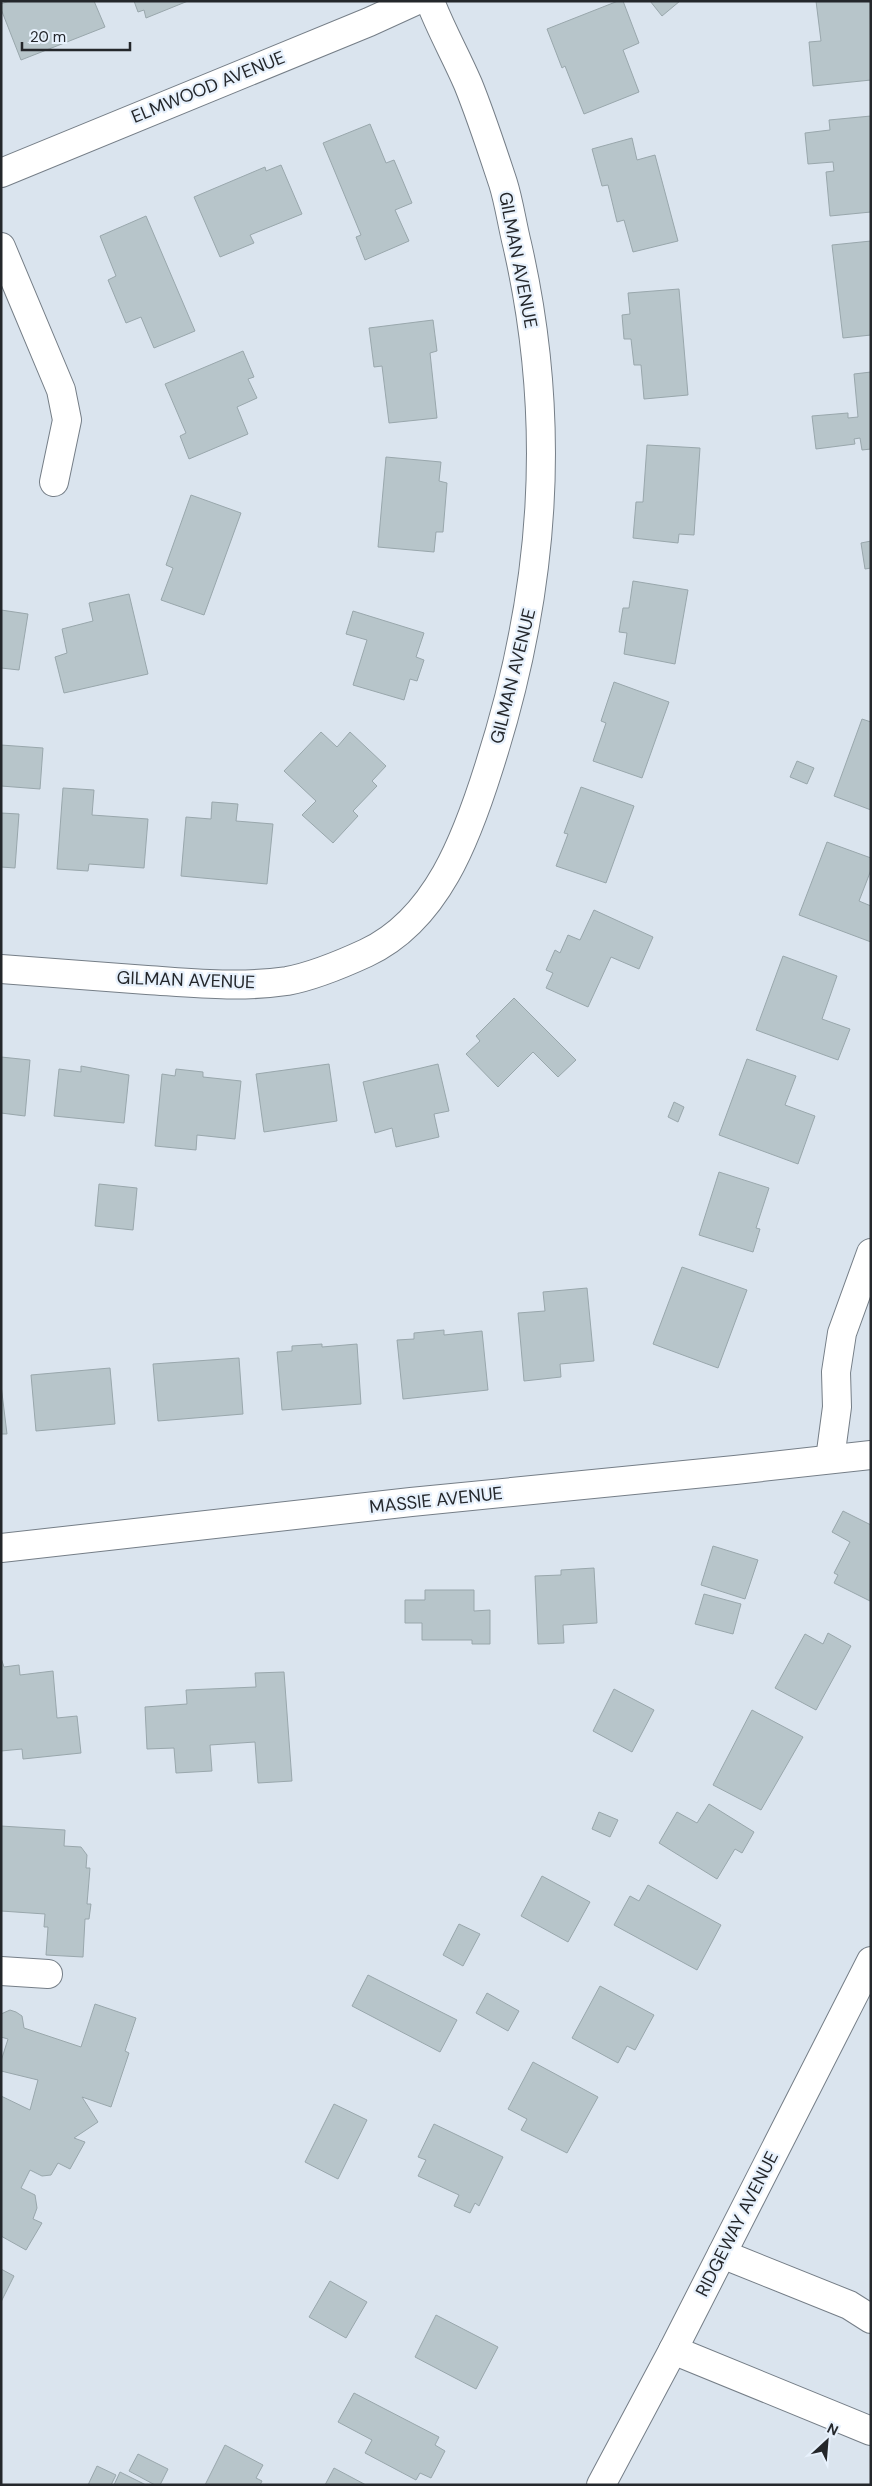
<svg xmlns="http://www.w3.org/2000/svg" width="872" height="2486" font-family="'DM Sans',sans-serif">
  <rect width="100%" height="100%" fill="#dae4ee"/>
  <g fill="#b7c5ca" stroke="#99a7ac">
    <path d="M 9,1 L 94,1 L 105,27 L 21,60 L 1,9 L 1,4 Z"/>
    <path d="M 134,1 L 188,1 L 146,18 L 144,10 L 138,12 Z"/>
    <path d="M 618,1 L 623,1 L 639,43 L 623,50 L 639,92 L 584,114 L 565,66 L 562,68 L 547,29 Z"/>
    <path d="M 650,1 L 680,1 L 662,16 Z"/>
    <path d="M 816,1 L 870,1 L 871,80 L 813,86 L 809,42 L 821,41 Z"/>
    <path d="M 871,116 L 871,212 L 830,216 L 826,172 L 834,171 L 833,162 L 808,164 L 805,133 L 830,130 L 829,120 Z"/>
    <path d="M 370,124 L 386,163 L 394,160 L 412,203 L 395,210 L 409,241 L 365,260 L 356,237 L 361,235 L 323,143 Z"/>
    <path d="M 632,138 L 637,160 L 655,155 L 678,241 L 633,252 L 624,220 L 617,222 L 608,185 L 602,186 L 592,149 Z"/>
    <path d="M 281,165 L 302,214 L 250,235 L 254,243 L 220,257 L 194,197 L 265,167 L 266,171 Z"/>
    <path d="M 146,216 L 195,331 L 154,348 L 141,317 L 126,323 L 108,280 L 116,276 L 100,236 Z"/>
    <path d="M 871,241 L 871,335 L 843,338 L 832,245 Z"/>
    <path d="M 679,289 L 688,395 L 644,399 L 641,365 L 634,365 L 631,339 L 624,339 L 622,315 L 630,314 L 628,293 Z"/>
    <path d="M 433,320 L 437,351 L 430,353 L 437,418 L 389,423 L 382,366 L 374,367 L 369,328 Z"/>
    <path d="M 243,351 L 254,377 L 248,379 L 257,398 L 237,407 L 248,434 L 189,459 L 180,436 L 186,433 L 165,384 Z"/>
    <path d="M 871,372 L 871,449 L 862,450 L 860,438 L 854,439 L 855,444 L 816,449 L 812,416 L 848,413 L 848,418 L 858,417 L 854,374 Z"/>
    <path d="M 647,445 L 700,448 L 694,535 L 679,534 L 678,543 L 633,538 L 636,502 L 643,502 Z"/>
    <path d="M 386,457 L 441,462 L 439,481 L 447,483 L 443,532 L 436,532 L 434,552 L 378,547 Z"/>
    <path d="M 191,495 L 241,513 L 204,615 L 161,600 L 173,568 L 166,565 Z"/>
    <path d="M 871,541 L 871,568 L 865,569 L 861,543 Z"/>
    <path d="M 633,581 L 688,590 L 675,664 L 624,654 L 627,633 L 619,632 L 623,608 L 629,608 Z"/>
    <path d="M 129,594 L 148,674 L 64,693 L 55,657 L 67,653 L 62,629 L 93,621 L 89,603 Z"/>
    <path d="M 1,610 L 28,614 L 19,670 L 1,668 Z"/>
    <path d="M 353,611 L 424,633 L 416,657 L 424,660 L 417,681 L 410,679 L 404,700 L 353,685 L 367,640 L 346,634 Z"/>
    <path d="M 614,682 L 669,702 L 642,778 L 593,761 L 606,723 L 601,721 Z"/>
    <path d="M 862,719 L 871,722 L 871,810 L 834,796 Z"/>
    <path d="M 321,732 L 337,747 L 350,732 L 386,766 L 372,781 L 377,786 L 353,811 L 358,816 L 333,843 L 302,815 L 316,801 L 284,771 Z"/>
    <path d="M 1,745 L 43,748 L 40,789 L 1,786 Z"/>
    <path d="M 797,761 L 814,768 L 807,784 L 790,777 Z"/>
    <path d="M 581,787 L 634,806 L 606,883 L 556,866 L 568,834 L 564,833 Z"/>
    <path d="M 63,788 L 94,790 L 92,815 L 148,819 L 144,868 L 89,864 L 88,871 L 57,869 Z"/>
    <path d="M 212,802 L 238,804 L 236,821 L 273,824 L 267,884 L 181,876 L 186,817 L 211,819 Z"/>
    <path d="M 1,813 L 19,814 L 15,868 L 1,867 Z"/>
    <path d="M 827,842 L 871,858 L 871,870 L 859,901 L 871,906 L 871,942 L 799,915 Z"/>
    <path d="M 594,910 L 653,937 L 639,969 L 611,957 L 588,1007 L 546,988 L 553,973 L 546,970 L 555,950 L 560,953 L 568,935 L 580,940 Z"/>
    <path d="M 783,956 L 837,976 L 822,1019 L 850,1029 L 838,1060 L 756,1030 Z"/>
    <path d="M 514,998 L 576,1060 L 558,1077 L 533,1052 L 498,1087 L 466,1054 L 480,1041 L 476,1036 Z"/>
    <path d="M 1,1057 L 30,1060 L 25,1116 L 1,1113 Z"/>
    <path d="M 747,1059 L 796,1076 L 785,1105 L 815,1116 L 798,1164 L 719,1135 Z"/>
    <path d="M 329,1064 L 337,1121 L 264,1132 L 256,1074 Z"/>
    <path d="M 438,1064 L 449,1111 L 434,1114 L 439,1137 L 396,1147 L 392,1128 L 375,1133 L 363,1082 Z"/>
    <path d="M 81,1066 L 129,1075 L 124,1123 L 54,1116 L 59,1069 L 81,1072 Z"/>
    <path d="M 176,1069 L 203,1072 L 203,1077 L 241,1081 L 235,1139 L 197,1135 L 196,1150 L 155,1146 L 162,1074 L 175,1076 Z"/>
    <path d="M 674,1102 L 684,1107 L 678,1122 L 668,1117 Z"/>
    <path d="M 719,1172 L 769,1188 L 756,1228 L 760,1229 L 753,1252 L 699,1235 Z"/>
    <path d="M 99,1184 L 137,1188 L 133,1230 L 95,1226 Z"/>
    <path d="M 682,1267 L 747,1290 L 718,1368 L 653,1344 Z"/>
    <path d="M 587,1288 L 594,1361 L 560,1364 L 561,1377 L 524,1381 L 518,1313 L 545,1311 L 543,1292 Z"/>
    <path d="M 444,1330 L 444,1335 L 482,1331 L 488,1390 L 403,1399 L 397,1340 L 414,1339 L 414,1333 Z"/>
    <path d="M 322,1344 L 322,1347 L 357,1344 L 361,1404 L 282,1410 L 277,1352 L 292,1351 L 292,1346 Z"/>
    <path d="M 239,1358 L 243,1414 L 158,1421 L 153,1364 Z"/>
    <path d="M 110,1368 L 115,1424 L 36,1431 L 31,1375 Z"/>
    <path d="M 1,1385 L 7,1434 L 1,1434 Z"/>
    <path d="M 843,1511 L 871,1525 L 870,1601 L 834,1583 L 838,1575 L 834,1573 L 850,1542 L 832,1532 Z"/>
    <path d="M 713,1546 L 758,1560 L 745,1599 L 701,1585 Z"/>
    <path d="M 594,1568 L 597,1623 L 563,1625 L 564,1643 L 538,1644 L 535,1576 L 561,1575 L 561,1570 Z"/>
    <path d="M 425,1590 L 474,1590 L 474,1611 L 490,1610 L 490,1644 L 472,1644 L 472,1640 L 422,1640 L 422,1623 L 405,1623 L 405,1600 L 425,1600 Z"/>
    <path d="M 704,1594 L 741,1604 L 733,1634 L 695,1624 Z"/>
    <path d="M 828,1633 L 851,1646 L 816,1710 L 775,1688 L 805,1634 L 823,1644 Z"/>
    <path d="M 1,1658 L 4,1667 L 19,1665 L 20,1675 L 53,1671 L 57,1718 L 77,1716 L 81,1753 L 23,1759 L 22,1749 L 1,1751 Z"/>
    <path d="M 284,1672 L 292,1781 L 258,1783 L 255,1742 L 210,1745 L 212,1771 L 176,1773 L 174,1748 L 147,1749 L 145,1707 L 187,1704 L 186,1690 L 256,1687 L 255,1673 Z"/>
    <path d="M 614,1689 L 654,1710 L 632,1752 L 593,1731 Z"/>
    <path d="M 752,1710 L 803,1737 L 761,1810 L 713,1785 Z"/>
    <path d="M 709,1804 L 754,1832 L 742,1853 L 735,1849 L 717,1879 L 659,1843 L 677,1812 L 697,1823 Z"/>
    <path d="M 599,1812 L 618,1820 L 610,1837 L 592,1829 Z"/>
    <path d="M 1,1826 L 65,1830 L 64,1846 L 81,1847 L 87,1855 L 86,1868 L 90,1868 L 87,1904 L 91,1904 L 89,1919 L 85,1919 L 83,1957 L 46,1955 L 48,1927 L 44,1927 L 45,1914 L 1,1911 Z"/>
    <path d="M 542,1876 L 590,1902 L 568,1942 L 521,1916 Z"/>
    <path d="M 648,1885 L 721,1925 L 697,1970 L 614,1925 L 630,1896 L 639,1901 Z"/>
    <path d="M 459,1924 L 480,1934 L 463,1966 L 443,1955 Z"/>
    <path d="M 368,1975 L 457,2020 L 440,2052 L 352,2006 Z"/>
    <path d="M 600,1986 L 654,2015 L 635,2050 L 627,2046 L 618,2063 L 572,2038 Z"/>
    <path d="M 487,1993 L 519,2011 L 508,2031 L 476,2013 Z"/>
    <path d="M 95,2004 L 136,2018 L 125,2051 L 129,2053 L 111,2107 L 82,2097 L 98,2122 L 74,2138 L 85,2142 L 70,2169 L 58,2163 L 51,2175 L 42,2176 L 30,2170 L 21,2188 L 35,2195 L 37,2208 L 33,2219 L 42,2223 L 26,2250 L 1,2236 L 1,2096 L 30,2110 L 38,2080 L 1,2071 L 1,2061 L 8,2039 L 1,2037 L 1,2014 L 10,2010 L 16,2012 L 22,2016 L 24,2028 L 81,2047 Z"/>
    <path d="M 533,2062 L 598,2097 L 567,2153 L 521,2130 L 527,2119 L 508,2109 Z"/>
    <path d="M 334,2104 L 367,2120 L 338,2179 L 305,2162 Z"/>
    <path d="M 434,2124 L 503,2157 L 479,2206 L 475,2203 L 470,2213 L 454,2206 L 459,2195 L 418,2176 L 426,2160 L 418,2157 Z"/>
    <path d="M 1,2269 L 14,2276 L 1,2302 Z"/>
    <path d="M 330,2281 L 367,2302 L 346,2338 L 309,2317 Z"/>
    <path d="M 436,2315 L 498,2347 L 476,2389 L 415,2357 Z"/>
    <path d="M 354,2393 L 439,2437 L 435,2445 L 445,2451 L 431,2478 L 420,2473 L 416,2480 L 365,2453 L 372,2440 L 338,2422 Z"/>
    <path d="M 225,2445 L 263,2465 L 256,2478 L 262,2481 L 260,2485 L 205,2485 Z"/>
    <path d="M 138,2454 L 168,2469 L 160,2485 L 155,2485 L 129,2471 Z"/>
    <path d="M 97,2466 L 116,2475 L 111,2485 L 88,2485 Z"/>
    <path d="M 334,2468 L 366,2485 L 325,2485 Z"/>
    <path d="M 120,2472 L 146,2485 L 114,2485 Z"/>
  </g>
  <g fill="none" stroke-linecap="round" stroke-linejoin="round">
    <g stroke="#757e87" stroke-width="30">
      <g id="minor">
        <path d="M 1,173 L 369,22 L 415,1"/>
        <path d="M 1,247 L 61,390 L 67,420 L 54,482"/>
        <path d="M 1,969 C 50,973 99,976 147,980 C 194,983 240,988 287,981 C 314,976 340,965 366,953 C 437,920 467,837 489,767 C 545,593 558,423 517,244 C 512,224 509,202 503,183 C 492,150 481,116 468,84 C 456,56 441,30 430,1"/>
        <path d="M 830,1459 L 837,1407 L 836,1372 L 842,1333 L 871,1253"/>
        <path d="M 1,1548 L 411,1502 L 735,1470 L 871,1455"/>
        <path d="M 1,1971 L 48,1974"/>
        <path d="M 722,2254 L 849,2305 L 871,2319"/>
        <path d="M 673,2350 L 871,2431"/>
        <path d="M 601,2485 L 673,2350 L 871,1961"/>
      </g>
    </g>
    <use href="#minor" stroke="#fff" stroke-width="28"/>
  </g>
  <g text-anchor="middle" stroke-width="4.5" stroke-linejoin="round" paint-order="stroke">
    <g font-size="18" fill="#24272b" stroke="#e7f1fc">
      <text transform="translate(208 87) rotate(-22)" y="6">ELMWOOD AVENUE</text>
      <text transform="translate(518 260) rotate(79)" y="6">GILMAN AVENUE</text>
      <text transform="translate(513 676) rotate(-76)" y="6">GILMAN AVENUE</text>
      <text transform="translate(186 980) rotate(2)" y="6">GILMAN AVENUE</text>
      <text transform="translate(436 1500) rotate(-6)" y="6">MASSIE AVENUE</text>
      <text transform="translate(737 2224) rotate(-63)" y="6">RIDGEWAY AVENUE</text>
    </g>
  </g>
  <rect width="872" height="2486" fill="none" stroke="#24272b" stroke-width="5"/>
  <g transform="translate(827 2441) rotate(26)" stroke="#e7f1fc" stroke-width="4" paint-order="stroke">
  <path d="M0-4L9 19L0 12L-9 19Z" fill="#24272b"/>
  <text y="-8" font-size="14" font-weight="bold" text-anchor="middle" fill="#24272b">N</text>
  </g>
  <path d="M22 42v8h108v-8" fill="none" stroke="#24272b" stroke-width="2.5"/>
  <text x="30" y="42" font-size="15" fill="#24272b" stroke="#e7f1fc" stroke-width="4" paint-order="stroke">20 m</text>
</svg>
